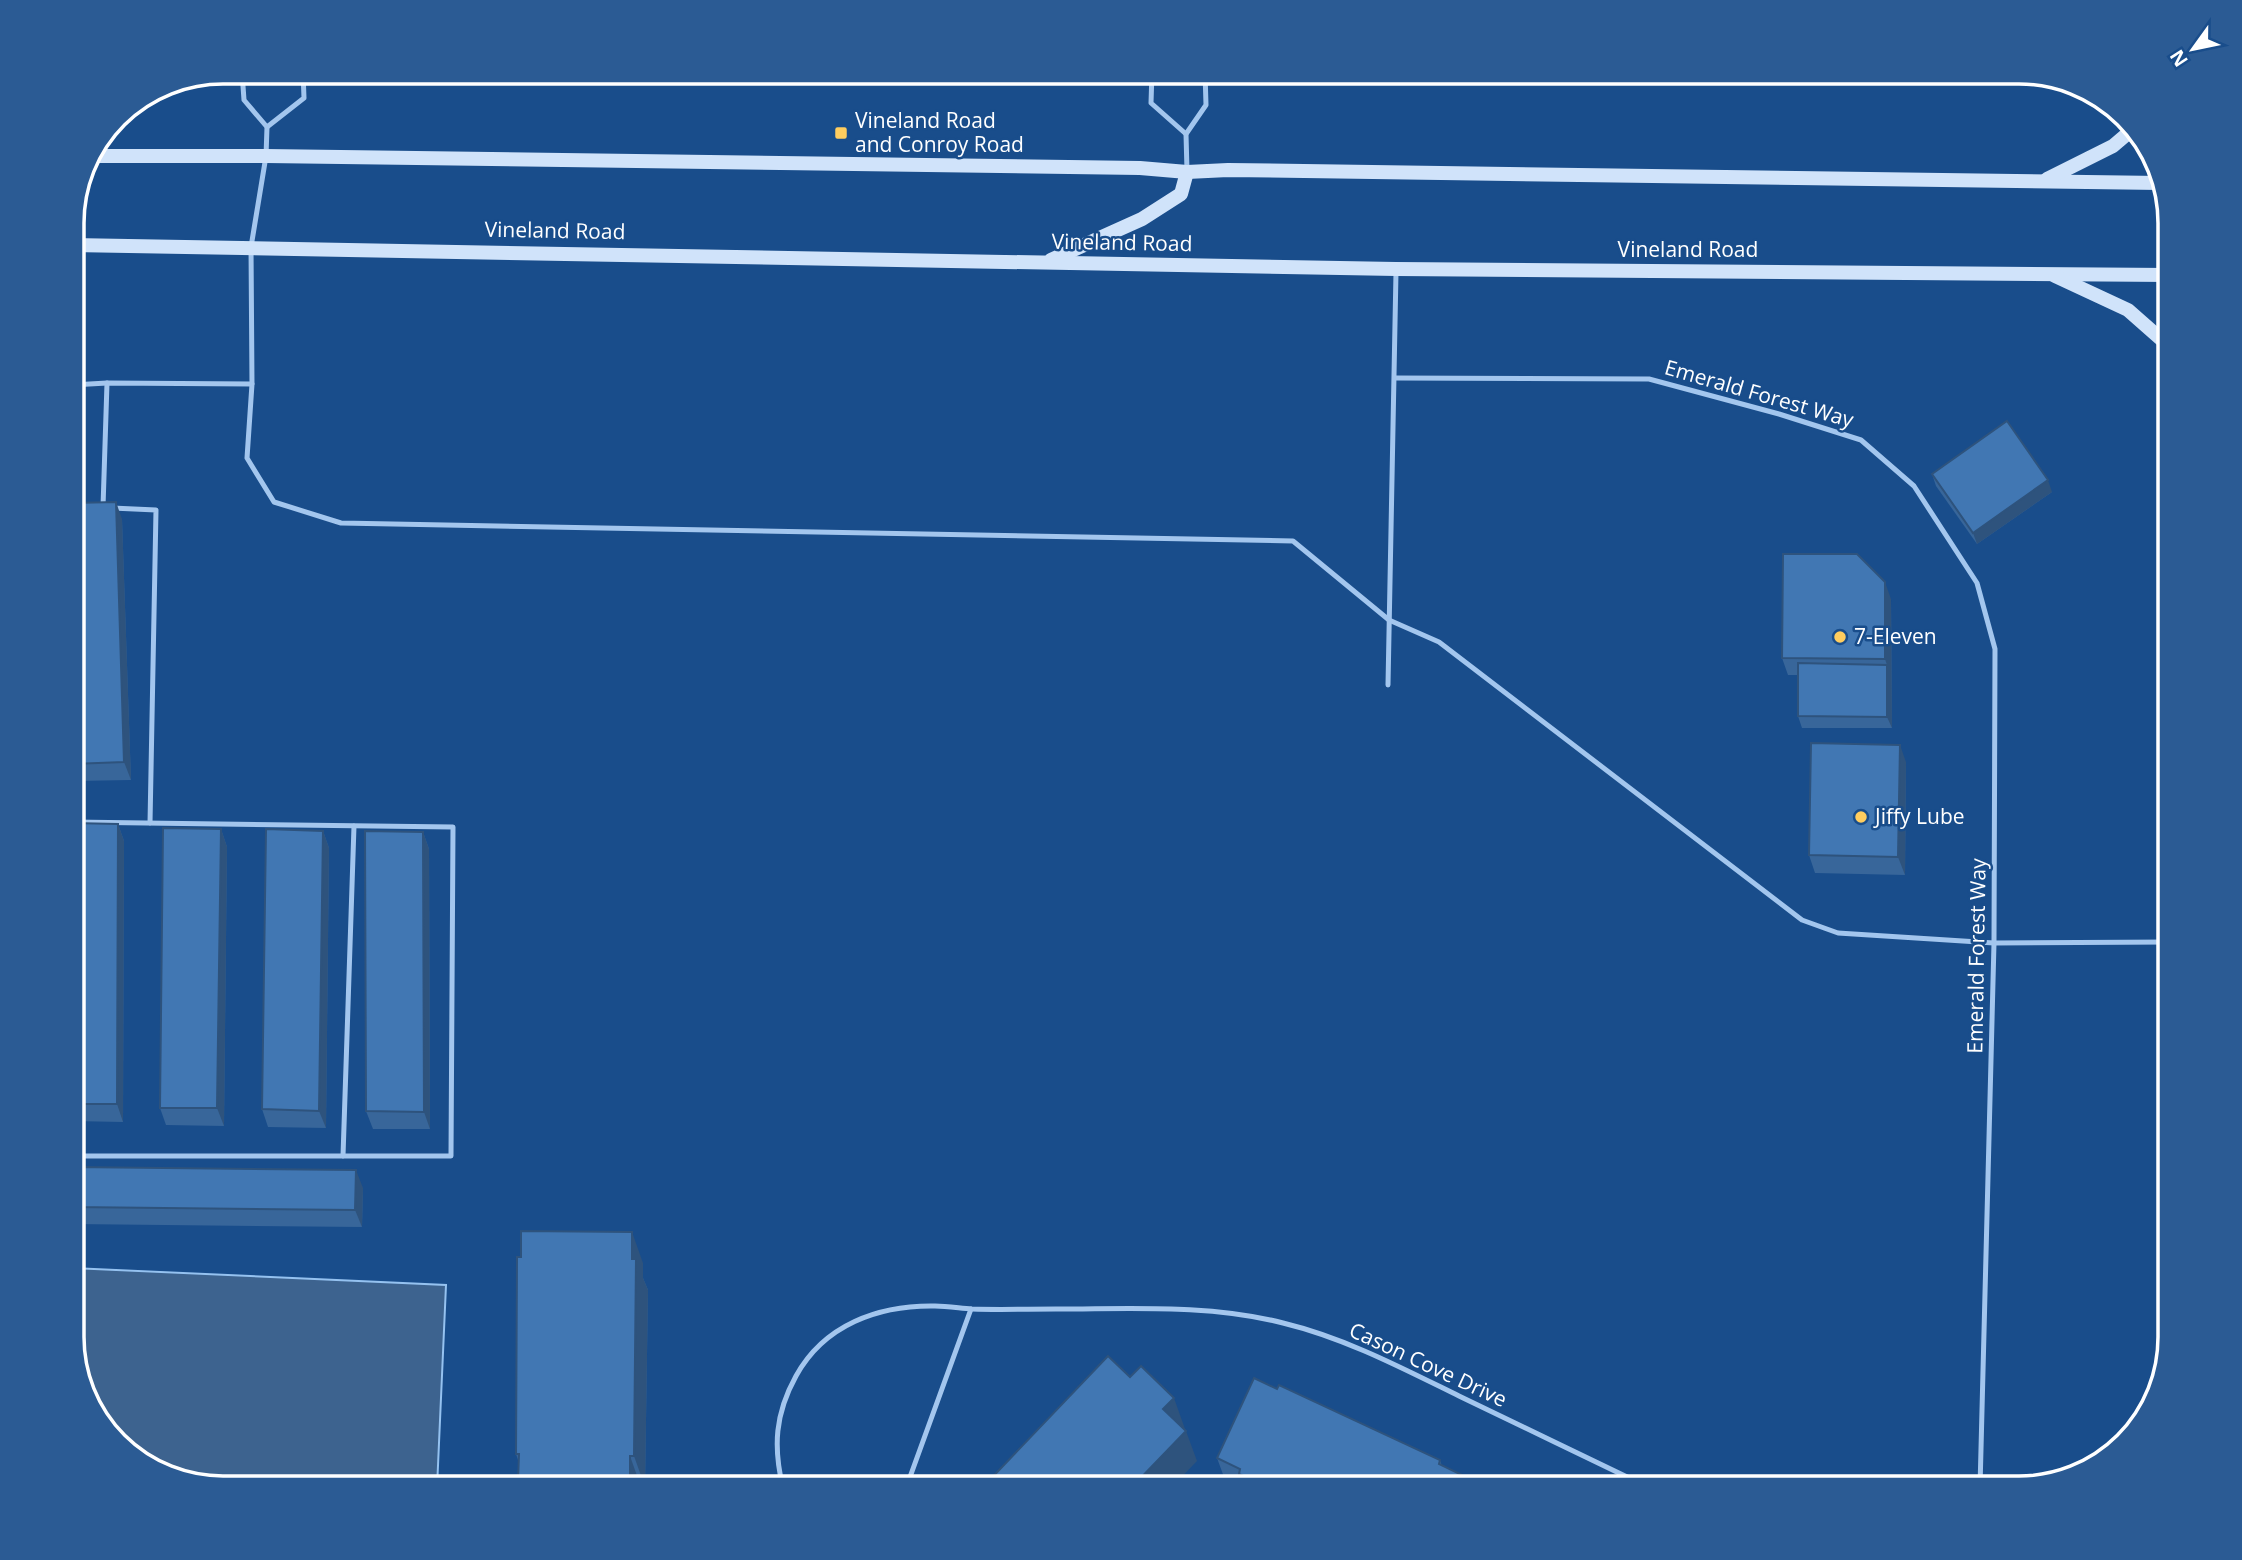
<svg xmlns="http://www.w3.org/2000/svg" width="2242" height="1560" font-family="'Open Sans',sans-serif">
  <rect width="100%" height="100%" fill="#194d8b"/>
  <path fill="#3d638f" stroke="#95c2f0" stroke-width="2" d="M 72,1268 L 446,1285 L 437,1488 L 223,1488 L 139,1462 L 92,1412 L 72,1346 Z"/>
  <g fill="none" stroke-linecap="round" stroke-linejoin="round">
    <g stroke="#a3c6ee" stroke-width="5">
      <path d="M 242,72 L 244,100 L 267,127 L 266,156 L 251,247 L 252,384 L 247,458 L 274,502 L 341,523 L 1293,541 L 1389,620 L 1439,642 L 1802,920 L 1838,933 L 1994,943 L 2170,942"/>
      <path d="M 1152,72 L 1151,103 L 1186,134"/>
      <path d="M 267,127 L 304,98 L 303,72"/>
      <path d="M 1187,171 L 1186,134 L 1206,105 L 1205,72"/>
      <path d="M 1395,378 L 1649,379 L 1779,414 L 1861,440 L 1914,486 L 1977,583 L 1995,649 L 1994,943 L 1980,1488"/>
      <path d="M 72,385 L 107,383"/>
      <path d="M 103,507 L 107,383 L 252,384"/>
      <path d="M 112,508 L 156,510 L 150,823"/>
      <path d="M 1388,685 L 1396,272"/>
      <path d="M 72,822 L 453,827 L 451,1156 L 72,1156"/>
      <path d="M 343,1156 L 354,826"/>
      <path d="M 783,1488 C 773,1447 775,1414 796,1376 C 824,1325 878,1305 935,1306 C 947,1306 959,1308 972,1309 C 1000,1310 1028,1309 1056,1309 C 1131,1309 1210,1304 1283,1323 C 1345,1338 1402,1368 1459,1396 C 1523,1427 1586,1457 1650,1488"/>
      <path d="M 906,1488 L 971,1309"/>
    </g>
    <g stroke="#d0e3fa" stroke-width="14">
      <path d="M 88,156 L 266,156 L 1140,168 L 1187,172 L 1228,170 L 2160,183"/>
      <path d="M 2047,179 L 2113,146 L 2133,129"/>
      <path d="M 72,245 L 1396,269 L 2170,275"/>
      <path d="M 1051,260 L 1142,219 L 1181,194 L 1187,172"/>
      <path d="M 2055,276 L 2128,310 L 2170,347"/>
    </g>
  </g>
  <g fill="#38669a">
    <path d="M 1932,474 L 2052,492 L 1977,544 L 1936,486 Z"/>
    <path d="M 72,503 L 122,519 L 131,780 L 75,781 L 72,772 Z"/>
    <path d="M 1891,599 L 1892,728 L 1802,728 L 1798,716 L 1798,675 L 1788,675 L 1782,658 Z"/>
    <path d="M 1906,762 L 1905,875 L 1815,873 L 1809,855 Z"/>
    <path d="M 72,823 L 118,824 L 124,841 L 123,1122 L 72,1121 Z"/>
    <path d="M 221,829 L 227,847 L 224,1126 L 166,1125 L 160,1108 Z"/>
    <path d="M 323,831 L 329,848 L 326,1128 L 268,1127 L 262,1109 Z"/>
    <path d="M 423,832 L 429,849 L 430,1129 L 373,1129 L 366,1111 Z"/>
    <path d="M 72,1167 L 363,1188 L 362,1227 L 72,1224 Z"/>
    <path d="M 643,1263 L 643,1278 L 648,1290 L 645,1487 L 641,1487 L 641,1488 L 521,1488 L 518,1482 L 519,1463 L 516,1454 Z"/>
    <path d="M 1217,1458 L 1440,1460 L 1442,1466 L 1469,1488 L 1228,1488 Z"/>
  </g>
  <g fill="#2e537d">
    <path d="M 2048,480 L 2052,492 L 1977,544 L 1973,533 Z"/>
    <path d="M 116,502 L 122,519 L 131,780 L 124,762 Z"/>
    <path d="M 1885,582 L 1891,599 L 1892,728 L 1887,717 L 1887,665 L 1885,659 Z"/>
    <path d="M 1900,745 L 1906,762 L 1905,875 L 1898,857 Z"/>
    <path d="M 118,824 L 124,841 L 123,1122 L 117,1104 Z"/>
    <path d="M 221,829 L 227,847 L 224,1126 L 217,1108 Z"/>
    <path d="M 323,831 L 329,848 L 326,1128 L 319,1111 Z"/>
    <path d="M 423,832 L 429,849 L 430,1129 L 424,1112 Z"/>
    <path d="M 356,1170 L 363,1188 L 362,1227 L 355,1210 Z"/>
    <path d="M 632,1232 L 643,1263 L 643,1278 L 648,1290 L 645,1487 L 634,1456 Z"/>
    <path d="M 1174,1398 L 1185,1429 L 1174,1440 L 1163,1409 Z"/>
    <path d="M 1186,1431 L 1197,1461 L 1171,1488 L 1131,1488 Z"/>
    <path d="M 630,1456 L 641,1487 L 641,1488 L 631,1488 L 630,1484 Z"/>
    <path d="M 1464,1476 L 1469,1488 L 1458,1488 Z"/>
  </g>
  <g fill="#4177b3" stroke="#2e537d" stroke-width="2">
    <path d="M 2007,421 L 2048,480 L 1973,533 L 1932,474 Z"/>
    <path d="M 116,502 L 124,762 L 72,764 L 72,503 Z"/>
    <path d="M 1783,554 L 1857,554 L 1885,582 L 1885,659 L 1782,658 Z"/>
    <path d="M 1798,663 L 1887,665 L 1887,717 L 1798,716 Z"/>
    <path d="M 1811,743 L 1900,745 L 1898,857 L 1809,855 Z"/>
    <path d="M 72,823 L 118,824 L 117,1104 L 72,1104 Z"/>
    <path d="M 163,828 L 221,829 L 217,1108 L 160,1108 Z"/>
    <path d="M 266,829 L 323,831 L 319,1111 L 262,1109 Z"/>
    <path d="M 365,831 L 423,832 L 424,1112 L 366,1111 Z"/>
    <path d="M 72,1167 L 356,1170 L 355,1210 L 72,1207 Z"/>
    <path d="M 521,1231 L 632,1232 L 632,1259 L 636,1259 L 634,1456 L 630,1456 L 630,1484 L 518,1482 L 519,1454 L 516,1454 L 517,1257 L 521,1257 Z"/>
    <path d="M 1108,1356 L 1130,1377 L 1141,1366 L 1174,1398 L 1163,1409 L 1186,1431 L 1131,1488 L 982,1488 Z"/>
    <path d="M 1254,1378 L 1277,1389 L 1279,1385 L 1440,1460 L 1439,1464 L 1464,1476 L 1458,1488 L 1270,1488 L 1239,1474 L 1240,1469 L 1217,1458 Z"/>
  </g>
  <g fill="#ffcd5f" stroke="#194d8b" stroke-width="2.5">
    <rect x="834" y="126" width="14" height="14" rx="3.5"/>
    <circle cx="1840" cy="637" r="7"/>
    <circle cx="1861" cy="817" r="7"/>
  </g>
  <g text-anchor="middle" stroke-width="5" stroke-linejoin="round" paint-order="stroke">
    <g font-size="21" fill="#fff" stroke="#194d8b" text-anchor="start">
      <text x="855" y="128">Vineland Road<tspan x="855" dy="24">and Conroy Road</tspan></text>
      <text x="1854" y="644">7-Eleven</text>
      <text x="1875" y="824">Jiffy Lube</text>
    </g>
    <g font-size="21" fill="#fff" stroke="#194d8b">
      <text transform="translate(555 231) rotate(1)" y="7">Vineland Road</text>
      <text transform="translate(1122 243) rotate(1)" y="7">Vineland Road</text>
      <text x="1688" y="257">Vineland Road</text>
      <text transform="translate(1759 394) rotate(16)" y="7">Emerald Forest Way</text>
      <text transform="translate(1977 956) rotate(-89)" y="7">Emerald Forest Way</text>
      <text transform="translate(1428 1365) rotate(25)" y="7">Cason Cove Drive</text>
    </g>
  </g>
  <path d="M0 0H2242V1560H0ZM223 84H2019A139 139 0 0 1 2158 223V1337A139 139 0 0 1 2019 1476H223A139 139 0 0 1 84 1337V223A139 139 0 0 1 223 84Z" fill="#2b5b94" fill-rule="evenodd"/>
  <path fill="none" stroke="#fff" stroke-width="3.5" d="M223 84H2019A139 139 0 0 1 2158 223V1337A139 139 0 0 1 2019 1476H223A139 139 0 0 1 84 1337V223A139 139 0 0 1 223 84Z"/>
  <g transform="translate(2193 49) rotate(237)" stroke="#194d8b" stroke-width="5" paint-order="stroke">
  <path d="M0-5L12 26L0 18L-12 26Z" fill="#ffffff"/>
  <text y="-10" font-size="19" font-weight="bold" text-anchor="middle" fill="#ffffff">N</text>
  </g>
</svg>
